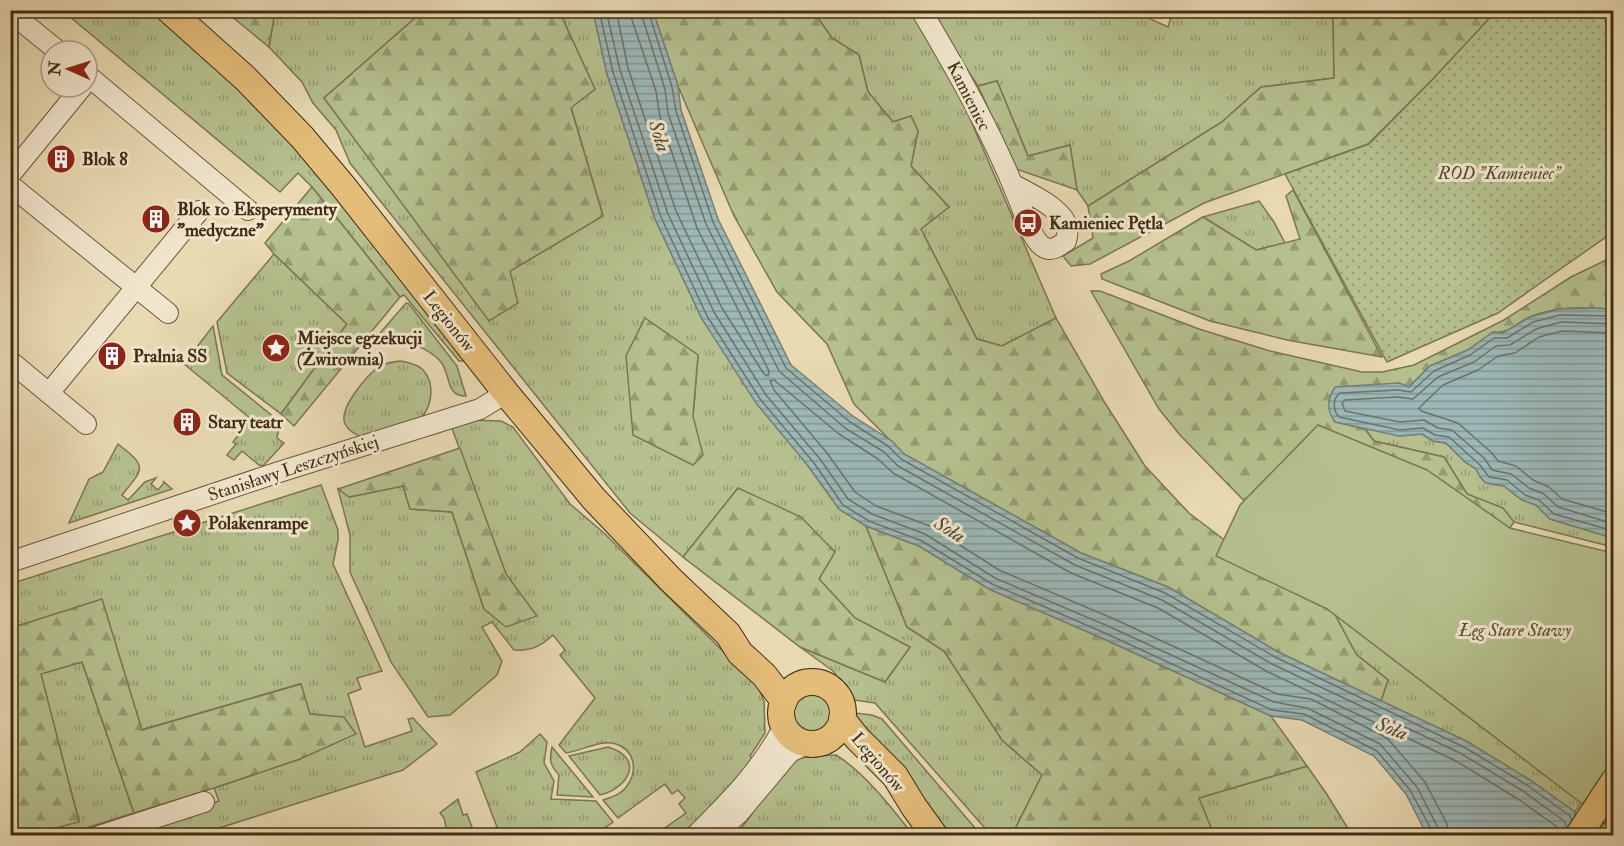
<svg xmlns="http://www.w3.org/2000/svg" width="1624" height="846" font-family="'IM FELL Double Pica',serif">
  <defs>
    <pattern id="grass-tufts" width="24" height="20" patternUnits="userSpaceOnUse" patternTransform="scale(1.5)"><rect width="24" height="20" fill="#b5c08e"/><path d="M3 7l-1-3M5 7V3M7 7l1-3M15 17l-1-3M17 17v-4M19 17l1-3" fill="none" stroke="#959c73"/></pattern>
    <pattern id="forest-firs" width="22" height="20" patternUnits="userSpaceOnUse" patternTransform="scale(1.5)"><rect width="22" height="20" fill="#b5c08e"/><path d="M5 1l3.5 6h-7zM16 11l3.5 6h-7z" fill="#959c73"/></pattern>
    <pattern id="garden-dots" width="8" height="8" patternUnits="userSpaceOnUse" patternTransform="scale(1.5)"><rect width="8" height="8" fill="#b5c08e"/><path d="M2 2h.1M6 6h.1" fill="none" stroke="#959c73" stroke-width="1.8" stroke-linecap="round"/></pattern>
    <pattern id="water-rules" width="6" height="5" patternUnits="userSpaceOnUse" patternTransform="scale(1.5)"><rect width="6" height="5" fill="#9cb8b8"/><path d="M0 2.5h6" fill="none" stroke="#819694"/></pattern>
  </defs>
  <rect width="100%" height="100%" fill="#e9dab3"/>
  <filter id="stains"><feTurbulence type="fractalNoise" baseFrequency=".00333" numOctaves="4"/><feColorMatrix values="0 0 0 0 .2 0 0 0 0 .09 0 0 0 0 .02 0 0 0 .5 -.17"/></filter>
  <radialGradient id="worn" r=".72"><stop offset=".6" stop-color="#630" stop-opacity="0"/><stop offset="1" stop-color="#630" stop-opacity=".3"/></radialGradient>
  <g fill="url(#grass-tufts)" stroke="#7c7651" stroke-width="1.5" fill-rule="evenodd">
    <path d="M 63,11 L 150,11 L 209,60 L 258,107 L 356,215 L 465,358 L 463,361 L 459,361 L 404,295 L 400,297 L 312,187 L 298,173 L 280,192 Z"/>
    <path d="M 275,11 L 423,11 L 324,98 L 510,271 L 603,216 L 571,107 L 595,89 L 559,11 L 593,11 L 607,74 L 655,219 L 702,319 L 839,509 L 866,526 L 907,627 L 944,651 L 1002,740 L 1042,775 L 1012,835 L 991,835 L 875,703 L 855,700 L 833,671 L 800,647 L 885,682 L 910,647 L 855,618 L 819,579 L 835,551 L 738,488 L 683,557 L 630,513 L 350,163 L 336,130 L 313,103 L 302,82 L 269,47 ZM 645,318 L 698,355 L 693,416 Z"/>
    <path d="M 813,11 L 913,11 L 959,93 L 1056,318 L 1002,346 L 977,339 L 921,229 L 949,207 L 911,166 L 918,131 L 911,116 L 893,122 L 868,92 L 859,55 L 832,38 Z"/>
    <path d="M 933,11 L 1133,11 L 1168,27 L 1173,11 L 1333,11 L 1334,78 L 1261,87 L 1222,122 L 1088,206 L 1077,190 L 1070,145 L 1028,156 L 997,81 L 978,86 L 947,40 Z"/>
    <path d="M 1259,201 L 1274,222 L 1285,243 L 1256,250 L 1203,217 Z"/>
    <path d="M 274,254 L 347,324 L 281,414 L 227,373 L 217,322 Z"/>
    <path d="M 406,303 L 409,304 L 457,366 L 466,396 C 445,396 451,375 441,362 C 430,349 403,337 386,341 C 380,342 374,345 368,347 Z"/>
    <path d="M 213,326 L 222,375 L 280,422 L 277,438 L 284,443 L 263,466 L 259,465 L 242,451 L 234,460 L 227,455 L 236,444 L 233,442 L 251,419 L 184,364 Z"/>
    <path d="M 400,361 C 407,362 416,364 422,369 C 437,384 432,413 414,423 C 399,430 380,433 364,438 C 357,435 349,432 345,424 C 338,409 366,377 377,368 C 384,363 392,362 400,361 Z"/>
    <path d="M 468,420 L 501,421 L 513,427 L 570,504 L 604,533 L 758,686 L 764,701 L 765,733 L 750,756 L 754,761 L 721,800 L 682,835 L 655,835 L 686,813 L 679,804 L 685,798 L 678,790 L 672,794 L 665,784 L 618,818 L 603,800 C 612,797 622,794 627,786 C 638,771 635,750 616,744 C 600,739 582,751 566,753 L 559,745 L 595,698 L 560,655 L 565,650 L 553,635 C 540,647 531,651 514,650 L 492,622 L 482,627 L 502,661 L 497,675 L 450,715 L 428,717 L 391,662 L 350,572 L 350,535 L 338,489 L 350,497 L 403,486 L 410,509 L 452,512 L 484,609 L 536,616 L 506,574 L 451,426 Z"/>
    <path d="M 1365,429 L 1374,429 L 1399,436 L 1422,434 L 1433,441 L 1446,443 L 1465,462 L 1476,469 L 1481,478 L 1486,483 L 1504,486 L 1522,500 L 1536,505 L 1550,519 L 1613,538 L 1613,547 L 1514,522 L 1503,508 L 1467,494 L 1444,457 L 1374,441 Z"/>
    <path d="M 118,444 C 148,467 144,468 122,495 L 128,500 L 145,482 L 156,478 L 151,484 L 158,490 L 164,483 L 163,481 L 172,489 L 69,523 L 89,479 L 103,472 Z"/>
    <path d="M 321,485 L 338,530 L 338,540 L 333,564 L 382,671 L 357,678 L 361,689 L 348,694 L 365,747 L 412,731 L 408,719 L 413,718 L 437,744 L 403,770 L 197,835 L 118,835 L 219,801 L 214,788 L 300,759 L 344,718 L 310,714 L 300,684 L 141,730 L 102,600 L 11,628 L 10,584 Z"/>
    <path d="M 1333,611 L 1596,781 L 1575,812 L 1530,780 L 1466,741 L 1381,701 L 1388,680 L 1356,654 Z"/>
    <path d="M 82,662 L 134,813 L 64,835 L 28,836 L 79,821 L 40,674 Z"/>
    <circle cx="812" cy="713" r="21"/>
    <path d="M 855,713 L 872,715 L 882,719 L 981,835 L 949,835 L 889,757 L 855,719 Z"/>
    <path d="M 540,734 L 547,742 L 544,763 L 554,781 L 551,799 L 596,801 L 613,822 L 595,835 L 500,835 L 476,772 L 520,752 Z"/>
    <path d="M 552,747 L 593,797 L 557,795 L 559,775 C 550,765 549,760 552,747 Z"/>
    <path d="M 608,747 C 645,758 629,788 600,795 L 569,756 Z"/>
    <path d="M 836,755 C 865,773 892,808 913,835 L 733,836 L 743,826 L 790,762 L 800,757 Z"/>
    <path d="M 1307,766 L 1326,793 L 1352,835 L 1214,835 L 1198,798 Z"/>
    <path d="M 458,799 L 463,815 L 467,814 L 475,835 L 448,835 L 444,818 L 440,813 Z"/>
  </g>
  <g fill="url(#forest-firs)" stroke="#7c7651" stroke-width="1.5">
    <path d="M 225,11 L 275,11 L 269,47 Z"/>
    <path d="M 423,11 L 559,11 L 595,89 L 571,108 L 603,216 L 510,271 L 518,303 L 489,321 L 324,98 Z"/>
    <path d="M 653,11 L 813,11 L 832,38 L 859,55 L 868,92 L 893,122 L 911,116 L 918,131 L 911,166 L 949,207 L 921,229 L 977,339 L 1002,346 L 1056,318 L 1105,403 L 1145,466 L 1189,513 L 1239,551 L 1333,611 L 1356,654 L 1388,680 L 1381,701 L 1278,652 L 1168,587 L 1081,553 L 904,454 L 854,404 L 827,344 L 777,292 L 734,216 L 678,86 Z"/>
    <path d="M 1333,11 L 1497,11 L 1432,80 L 1368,144 L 1204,203 L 1090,264 L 1071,266 L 1063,256 L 1093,238 L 1088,206 L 1222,122 L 1261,87 L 1334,78 Z"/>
    <path d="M 997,81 L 1028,156 L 1070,145 L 1077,190 L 1016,169 L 978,86 Z"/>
    <path d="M 312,187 L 400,297 L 294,426 L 281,414 L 347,324 L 274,254 L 265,243 Z"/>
    <path d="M 1293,190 L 1382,357 L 1287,340 L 1210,321 L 1102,279 L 1101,274 L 1129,261 L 1203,217 L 1256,250 L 1300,239 L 1286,196 Z"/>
    <path d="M 1613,259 L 1613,311 C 1587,306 1555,306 1530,317 C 1515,323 1510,334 1493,332 L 1468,350 L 1430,366 L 1409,387 L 1399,383 L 1384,385 L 1335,422 L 1365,429 L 1374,441 L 1444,457 L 1467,494 L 1503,508 L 1514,522 L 1459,603 L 1255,512 L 1180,435 L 1159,409 L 1091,291 L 1100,291 L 1199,329 L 1270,351 L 1362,372 L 1382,372 L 1414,365 L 1504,320 L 1571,277 L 1606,260 Z"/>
    <path d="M 645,318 L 698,355 L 693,416 L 703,455 L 693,465 L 633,435 L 626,356 Z"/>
    <path d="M 460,448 L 506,574 L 537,616 L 506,627 L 484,609 L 452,512 L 410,509 L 403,486 L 349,497 L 338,489 Z"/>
    <path d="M 738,488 L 801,517 L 835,552 L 819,579 L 855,618 L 910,647 L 885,682 L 800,647 L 683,557 Z"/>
    <path d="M 866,526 L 919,546 L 989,589 L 1104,639 L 1271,716 L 1307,766 L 1199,798 L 1214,835 L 1012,835 L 1042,775 L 1002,740 L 944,651 L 907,627 Z"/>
    <path d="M 102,599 L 142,730 L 301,684 L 310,714 L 344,717 L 356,734 L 300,759 L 214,788 L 134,813 L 82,662 L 41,674 L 79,822 L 28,835 L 11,835 L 11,628 Z"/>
  </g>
  <path fill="#b5c08e" stroke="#7c7651" stroke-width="1.5" d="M 1318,425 L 1427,470 L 1510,528 L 1613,553 L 1613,831 L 1581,803 L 1327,609 L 1216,556 L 1240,505 Z"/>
  <path fill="url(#garden-dots)" stroke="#7c7651" stroke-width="1.5" d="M 1497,10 L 1613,11 L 1613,232 L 1498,313 L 1387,362 L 1285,174 L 1369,144 L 1432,80 Z"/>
  <g fill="url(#water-rules)" stroke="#788076" stroke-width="1.5">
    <path d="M 593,11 L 653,11 L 678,86 L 681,110 L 718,219 L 791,365 L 854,417 L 892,441 L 904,454 L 1081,553 L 1168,587 L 1278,652 L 1466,741 L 1530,780 L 1575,812 L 1584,835 L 1427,835 L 1406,794 L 1374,756 L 1302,720 L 1271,716 L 1104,639 L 989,589 L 919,546 L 866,526 L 839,509 L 809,467 L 756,403 L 702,319 L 655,219 L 607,74 Z"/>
    <path d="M 1601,308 L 1613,311 L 1613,538 L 1550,519 L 1536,505 L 1522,500 L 1504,486 L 1486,483 L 1481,478 L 1476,469 L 1465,462 L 1446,443 L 1433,441 L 1422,434 L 1399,436 L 1335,422 C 1326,409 1327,400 1335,387 L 1399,383 L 1409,387 L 1430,366 L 1468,350 L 1493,332 L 1503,333 L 1530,317 L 1559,309 Z"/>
  </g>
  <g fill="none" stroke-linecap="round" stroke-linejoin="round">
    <g stroke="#6f7266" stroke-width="1.5">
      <path d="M 599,10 L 613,72 L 661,217 L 707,316 L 760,399 L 814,463 L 843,505 L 869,521 L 922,541 L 992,584 L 1107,634 L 1272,710 L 1304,714 L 1377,751 L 1410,790 L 1432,831 L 1432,836"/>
      <path d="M 606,10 L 620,70 L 668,214 L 714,312 L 766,395 L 820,459 L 848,499 L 872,514 L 925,534 L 995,578 L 1110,627 L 1274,702 L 1307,708 L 1380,744 L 1417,787 L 1438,828 L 1440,836"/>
      <path d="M 616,10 L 628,68 L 676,211 L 722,308 L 764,374 L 768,376 L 769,371 L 697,228 L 660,117 L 656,91 L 632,20 L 631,10"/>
      <path d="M 640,10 L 665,89 L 668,113 L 706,224 L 779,371 L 845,428 L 884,452 L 898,466 L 1075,565 L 1162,600 L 1272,664 L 1460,753 L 1523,791 L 1564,821 L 1567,827"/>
      <path d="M 648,10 L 672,87 L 676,111 L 713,222 L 786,368 L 850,422 L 888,446 L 901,459 L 1078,558 L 1165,593 L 1275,657 L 1464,747 L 1527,785 L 1570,816 L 1572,820"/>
      <path d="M 1614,316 L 1560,315 L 1533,322 L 1507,338 L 1494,338 L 1470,355 L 1434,371 L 1411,392 L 1398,390 L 1340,393 C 1332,399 1333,410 1339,417 L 1400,430 L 1423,428 L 1435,435 L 1449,437 L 1480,465 L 1489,477 L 1507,480 L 1525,495 L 1539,500 L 1554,514 L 1614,531"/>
      <path d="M 1614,324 L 1561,322 L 1536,329 L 1510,345 L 1496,346 L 1474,362 L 1438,377 L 1413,399 L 1397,397 L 1345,400 L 1342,403 L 1345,411 L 1400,422 L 1424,420 L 1438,428 L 1452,430 L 1485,459 L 1492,470 L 1511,474 L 1529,488 L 1544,494 L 1558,507 L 1614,524"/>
      <path d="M 1614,333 L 1562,331 L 1539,337 L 1515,353 L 1498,356 L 1478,370 L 1443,385 L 1419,408 L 1421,411 L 1458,423 L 1492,453 L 1498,461 L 1516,466 L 1533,480 L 1549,487 L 1562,499 L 1614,514"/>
      <path d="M 1449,836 L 1447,824 L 1425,782 L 1387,738 L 1311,699 L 1277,694 L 1114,619 L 999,570 L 930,526 L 876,506 L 855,492 L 827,453 L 774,390 L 770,381 L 774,380 L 839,434 L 878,459 L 893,473 L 1071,573 L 1158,608 L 1268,672 L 1456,761 L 1518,799 L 1556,826 L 1560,836"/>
    </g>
    <g stroke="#6c583c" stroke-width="22">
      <g id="minor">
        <path d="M 921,10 C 957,71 992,132 1018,198 C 1023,210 1031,238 1042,246 C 1051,253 1059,246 1066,241 C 1067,237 1068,230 1067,226 C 1062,208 1027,192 1012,184"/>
        <path d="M 10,12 L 58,51"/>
        <path d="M 87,75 L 248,210"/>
        <path d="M 10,175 L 82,87"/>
        <path d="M 10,185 L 168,313"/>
        <path d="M 10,361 L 86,424"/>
        <path d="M 49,393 L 199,211"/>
        <path d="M 10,562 L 276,473 L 480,409 L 506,393"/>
        <path d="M 99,836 L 204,802"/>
        <path d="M 695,836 C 729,802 762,769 784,726"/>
        <path d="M 713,836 L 738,814 L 790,752 L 807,744"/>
      </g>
    </g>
    <g stroke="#422d14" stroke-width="28">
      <g id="major">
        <path d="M 169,10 L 245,78 L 302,137 L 343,186 L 506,393 L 594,499 L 671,580 L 728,634 L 740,653 L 764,675 L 784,701"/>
        <circle cx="812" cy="713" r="31"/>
        <path d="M 842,719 L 857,738 L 895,776 L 914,807 L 935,836"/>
        <path d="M 1578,836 L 1614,781"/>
        <path d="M 1612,836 L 1614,833"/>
      </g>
    </g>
    <use href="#minor" stroke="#f1e7ce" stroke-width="20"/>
    <use href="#major" stroke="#e4bd7a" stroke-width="26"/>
  </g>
  <defs>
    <g id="building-disc" transform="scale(1.5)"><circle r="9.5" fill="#8f2418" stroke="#f1e7ce"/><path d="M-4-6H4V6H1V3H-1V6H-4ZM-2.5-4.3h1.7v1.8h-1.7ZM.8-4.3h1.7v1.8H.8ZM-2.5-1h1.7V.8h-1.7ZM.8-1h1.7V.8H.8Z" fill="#fff"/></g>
    <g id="bus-disc" transform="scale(1.5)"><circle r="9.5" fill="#8f2418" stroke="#f1e7ce"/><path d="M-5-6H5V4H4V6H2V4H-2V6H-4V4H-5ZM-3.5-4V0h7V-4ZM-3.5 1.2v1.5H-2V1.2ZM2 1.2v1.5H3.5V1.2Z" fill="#fff"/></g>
    <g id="sight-disc" transform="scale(1.5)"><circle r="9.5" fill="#8f2418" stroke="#f1e7ce"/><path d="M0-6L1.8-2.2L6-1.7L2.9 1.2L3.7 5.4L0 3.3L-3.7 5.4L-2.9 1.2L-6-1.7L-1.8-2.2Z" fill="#fff"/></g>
  </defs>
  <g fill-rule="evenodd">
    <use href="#building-disc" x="61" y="159"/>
    <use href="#building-disc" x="156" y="219"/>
    <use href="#bus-disc" x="1028" y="223"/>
    <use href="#sight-disc" x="276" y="348"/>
    <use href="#building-disc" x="112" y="356"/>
    <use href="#building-disc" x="187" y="422"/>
    <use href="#sight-disc" x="187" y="523"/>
  </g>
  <g text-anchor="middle" stroke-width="6" stroke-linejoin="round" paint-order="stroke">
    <g font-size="18" fill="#422d14" stroke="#f1e7ce">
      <text transform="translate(969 96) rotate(63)" y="6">Kamieniec</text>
      <text transform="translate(449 321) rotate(52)" y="6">Legionów</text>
      <text transform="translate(293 468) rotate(-18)" y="6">Stanisławy Leszczyńskiej</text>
      <text transform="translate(878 762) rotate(50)" y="6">Legionów</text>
    </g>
    <g font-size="18" font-weight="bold" fill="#422d14" stroke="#f1e7ce" text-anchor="start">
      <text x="82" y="165">Blok 8</text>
      <text x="177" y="215">Blok 10 Eksperymenty<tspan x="177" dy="21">"medyczne"</tspan></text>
      <text x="1049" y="229">Kamieniec Pętla</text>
      <text x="297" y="344">Miejsce egzekucji<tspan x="297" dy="21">(Żwirownia)</tspan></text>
      <text x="133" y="362">Pralnia SS</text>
      <text x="208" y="428">Stary teatr</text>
      <text x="208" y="529">Polakenrampe</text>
    </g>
    <g font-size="18" font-style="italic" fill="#594a2c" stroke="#f1e7ce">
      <text x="1499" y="179">ROD "Kamieniec"</text>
      <text x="1515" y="636">Łęg Stare Stawy</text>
    </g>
    <g font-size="20" font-style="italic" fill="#544935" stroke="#f1e7ce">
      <text transform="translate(660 136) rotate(72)" y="7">Soła</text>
      <text transform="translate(950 529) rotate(31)" y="7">Soła</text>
      <text transform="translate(1392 728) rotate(21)" y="7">Soła</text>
    </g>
  </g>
  <rect width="1624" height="846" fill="none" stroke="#e9dab3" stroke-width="36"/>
  <rect x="12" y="12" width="1600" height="822" fill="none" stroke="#422d14" stroke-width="3"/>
  <rect x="18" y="18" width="1588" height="810" fill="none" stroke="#422d14" stroke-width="1.5"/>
  <g transform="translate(69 69) rotate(273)"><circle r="28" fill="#f1e7ce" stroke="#ab9d84" stroke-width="1.5"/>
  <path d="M0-4.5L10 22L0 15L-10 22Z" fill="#8f2418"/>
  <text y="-9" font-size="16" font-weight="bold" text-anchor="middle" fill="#422d14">N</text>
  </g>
  <rect width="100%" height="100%" filter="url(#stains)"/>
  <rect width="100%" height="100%" fill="url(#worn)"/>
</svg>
